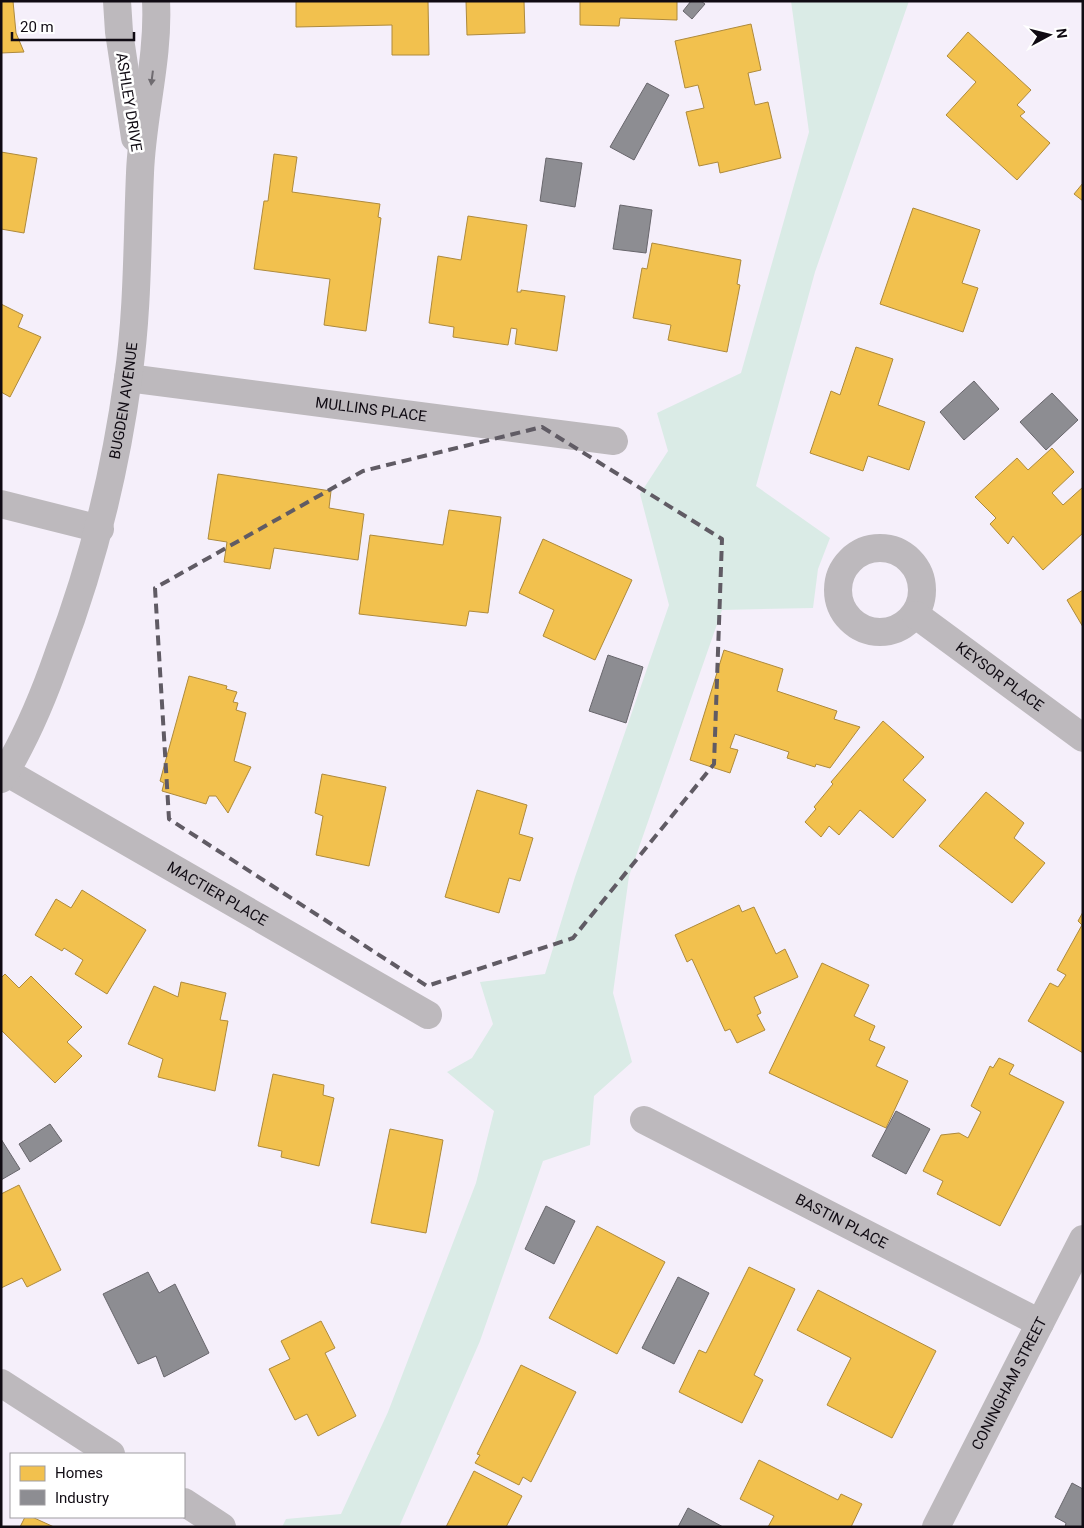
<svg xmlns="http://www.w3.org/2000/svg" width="1084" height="1528" font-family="Roboto,sans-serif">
  <rect width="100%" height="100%" fill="#f5effa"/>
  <path fill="#daebe6" d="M 791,1 L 909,1 L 815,272 L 756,486 L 830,538 L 818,569 L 813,608 L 722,610 L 629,876 L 613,993 L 632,1062 L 594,1096 L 590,1145 L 543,1161 L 480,1341 L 399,1527 L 282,1527 L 286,1519 L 341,1514 L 388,1412 L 476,1183 L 494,1111 L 447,1072 L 472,1058 L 493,1024 L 480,982 L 545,974 L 575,877 L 669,605 L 640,494 L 668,451 L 657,413 L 741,373 L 809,132 Z"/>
  <g fill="#f2c14e" stroke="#ae8a3c">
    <path d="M 1,1 L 13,1 L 16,33 L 24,52 L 1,53 Z"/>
    <path d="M 296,1 L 428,1 L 429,55 L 392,55 L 392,25 L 296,27 Z"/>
    <path d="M 466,1 L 524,1 L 525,33 L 467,35 Z"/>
    <path d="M 580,1 L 677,1 L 677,20 L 620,18 L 619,26 L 580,25 Z"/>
    <path d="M 751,24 L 761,70 L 748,73 L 755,105 L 768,102 L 781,158 L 720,173 L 718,162 L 699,166 L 686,112 L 704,108 L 698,85 L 685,88 L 675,41 Z"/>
    <path d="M 968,32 L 1031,90 L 1017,105 L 1025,112 L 1020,116 L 1050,143 L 1017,180 L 946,115 L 976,82 L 947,56 Z"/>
    <path d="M 1,152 L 37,158 L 24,233 L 1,229 Z"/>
    <path d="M 274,154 L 297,157 L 292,192 L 380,204 L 378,217 L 381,218 L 366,331 L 324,325 L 330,279 L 254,269 L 264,201 L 268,201 Z"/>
    <path d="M 1083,183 L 1083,201 L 1074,194 Z"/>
    <path d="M 913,208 L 980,230 L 962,283 L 978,288 L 963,332 L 880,304 Z"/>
    <path d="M 468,216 L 527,225 L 517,292 L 521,292 L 521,290 L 565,296 L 557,351 L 515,344 L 517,329 L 511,328 L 508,345 L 453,337 L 454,327 L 429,323 L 438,256 L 461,260 Z"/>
    <path d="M 652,243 L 741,260 L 737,284 L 740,285 L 727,352 L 668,340 L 671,325 L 633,318 L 642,268 L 647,269 Z"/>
    <path d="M 1,304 L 23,315 L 18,327 L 41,337 L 10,397 L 1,392 Z"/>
    <path d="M 856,347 L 893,359 L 878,405 L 925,422 L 909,470 L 868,456 L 863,471 L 810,453 L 831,391 L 840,395 Z"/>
    <path d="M 1052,448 L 1074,472 L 1052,493 L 1063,505 L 1083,487 L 1083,533 L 1043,570 L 1013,536 L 1008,544 L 990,524 L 996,518 L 975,497 L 1017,458 L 1028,470 Z"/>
    <path d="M 218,474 L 331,491 L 329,508 L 364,514 L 358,560 L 274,548 L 270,569 L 224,562 L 227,542 L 208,539 Z"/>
    <path d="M 449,510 L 501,517 L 488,613 L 469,611 L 466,626 L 359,614 L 370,535 L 443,545 Z"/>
    <path d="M 543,539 L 632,580 L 595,660 L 543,636 L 554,610 L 519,593 Z"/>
    <path d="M 1083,590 L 1083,627 L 1067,600 Z"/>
    <path d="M 724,650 L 783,669 L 777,691 L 837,711 L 834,719 L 860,727 L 830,768 L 816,764 L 815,767 L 787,758 L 789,752 L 735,734 L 730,748 L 738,750 L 730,773 L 690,760 Z"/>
    <path d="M 189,676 L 227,686 L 226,689 L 237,692 L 233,702 L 238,703 L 236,710 L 246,713 L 234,761 L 251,767 L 228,813 L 216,796 L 209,796 L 206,804 L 162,791 L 164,783 L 160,781 Z"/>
    <path d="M 883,721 L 924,757 L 903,780 L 926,800 L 893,838 L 860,810 L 839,835 L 829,826 L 821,837 L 805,822 L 816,809 L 814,807 L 833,784 L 831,782 Z"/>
    <path d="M 322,774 L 386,787 L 369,866 L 316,855 L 323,816 L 315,813 Z"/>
    <path d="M 477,790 L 527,805 L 519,834 L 533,838 L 520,881 L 509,878 L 499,913 L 445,897 Z"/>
    <path d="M 986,792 L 1024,823 L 1014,838 L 1045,863 L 1012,903 L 939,846 Z"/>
    <path d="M 82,890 L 146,930 L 107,994 L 75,974 L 83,960 L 64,948 L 62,951 L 35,935 L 56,899 L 71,908 Z"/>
    <path d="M 739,905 L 742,912 L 754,907 L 776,954 L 785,949 L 798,977 L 754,997 L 761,1013 L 757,1015 L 765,1030 L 737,1043 L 730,1029 L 725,1031 L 692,959 L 687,962 L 675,935 Z"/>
    <path d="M 1083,912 L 1083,1053 L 1028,1021 L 1050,983 L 1058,987 L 1066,975 L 1057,970 L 1082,925 L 1078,921 Z"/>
    <path d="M 822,963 L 869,985 L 854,1016 L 875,1026 L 869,1040 L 885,1047 L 876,1066 L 908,1081 L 886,1128 L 769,1073 Z"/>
    <path d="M 5,974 L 19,988 L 31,976 L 82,1027 L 67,1042 L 82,1056 L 55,1083 L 1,1030 L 1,978 Z"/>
    <path d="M 181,982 L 226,993 L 220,1020 L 228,1021 L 215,1091 L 158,1077 L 163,1059 L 128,1044 L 154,986 L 178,997 Z"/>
    <path d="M 999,1058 L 1014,1065 L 1009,1074 L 1064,1102 L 1000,1226 L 937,1194 L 943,1181 L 923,1171 L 941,1135 L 959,1133 L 968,1138 L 981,1112 L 971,1106 L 990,1066 L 993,1068 Z"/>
    <path d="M 273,1074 L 324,1085 L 323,1095 L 334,1098 L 319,1166 L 281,1157 L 282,1151 L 258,1146 Z"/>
    <path d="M 390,1129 L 443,1140 L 426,1233 L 371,1223 Z"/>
    <path d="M 19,1185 L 61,1270 L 27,1287 L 22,1278 L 1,1288 L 1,1194 Z"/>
    <path d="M 597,1226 L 665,1262 L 617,1354 L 549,1318 Z"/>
    <path d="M 749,1267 L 795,1289 L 754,1375 L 763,1380 L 742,1423 L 679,1392 L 699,1350 L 706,1353 Z"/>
    <path d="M 818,1290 L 936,1351 L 892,1438 L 827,1405 L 851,1358 L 797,1330 Z"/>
    <path d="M 321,1321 L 335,1348 L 325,1353 L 356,1416 L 318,1436 L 307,1414 L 295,1420 L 269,1369 L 290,1359 L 281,1341 Z"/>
    <path d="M 521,1365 L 576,1392 L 531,1482 L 523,1477 L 519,1485 L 475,1463 L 480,1455 L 477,1454 Z"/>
    <path d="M 759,1460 L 838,1500 L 841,1494 L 862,1504 L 851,1527 L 768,1527 L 774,1516 L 740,1499 Z"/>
    <path d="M 474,1471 L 522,1496 L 506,1527 L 446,1527 Z"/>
    <path d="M 25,1517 L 32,1517 L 54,1527 L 20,1527 Z"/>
  </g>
  <g fill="#8d8d92" stroke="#68666c">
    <path d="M 691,1 L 701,1 L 705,4 L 692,19 L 683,11 Z"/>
    <path d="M 647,83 L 669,95 L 634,160 L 610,147 Z"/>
    <path d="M 546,158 L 582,163 L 575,207 L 540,201 Z"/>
    <path d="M 620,205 L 652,210 L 646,253 L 613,249 Z"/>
    <path d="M 974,381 L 999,409 L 964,440 L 940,412 Z"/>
    <path d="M 1052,393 L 1078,420 L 1046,450 L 1020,422 Z"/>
    <path d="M 608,655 L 643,667 L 626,723 L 589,711 Z"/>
    <path d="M 896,1111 L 930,1129 L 906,1174 L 872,1156 Z"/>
    <path d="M 50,1124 L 62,1141 L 30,1162 L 19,1144 Z"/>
    <path d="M 1,1139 L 20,1169 L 1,1180 Z"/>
    <path d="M 546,1206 L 575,1221 L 554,1264 L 525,1249 Z"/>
    <path d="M 148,1272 L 159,1293 L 175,1284 L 209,1353 L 164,1377 L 156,1356 L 138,1364 L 103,1294 Z"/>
    <path d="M 678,1277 L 709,1293 L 674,1364 L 642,1348 Z"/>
    <path d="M 1072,1483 L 1083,1489 L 1083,1527 L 1065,1527 L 1066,1523 L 1055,1517 Z"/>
    <path d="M 688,1508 L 723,1527 L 678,1527 Z"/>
  </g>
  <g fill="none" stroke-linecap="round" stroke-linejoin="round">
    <g stroke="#bdb9bd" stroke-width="28">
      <path d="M 117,1 L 119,32 L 135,138"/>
      <path id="s1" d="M 128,378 L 614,441"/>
      <path d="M 1,504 L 100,529"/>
      <circle cx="880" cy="590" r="42"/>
      <path id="s2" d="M 916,615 L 1083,738"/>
      <path id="s3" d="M 6,772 L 428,1015"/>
      <path id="s4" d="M 1,779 C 25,741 43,698 58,655 C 92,566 115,473 128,378 C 138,311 137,241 140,173 C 142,116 159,59 156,1"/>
      <path id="s5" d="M 644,1120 L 1040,1323"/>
      <path d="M 1,1383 L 111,1454"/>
      <path d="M 184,1502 L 222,1527"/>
      <path id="s6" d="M 936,1527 L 1083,1239"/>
    </g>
  </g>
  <defs><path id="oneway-solid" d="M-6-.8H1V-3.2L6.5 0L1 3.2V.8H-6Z" transform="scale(1.25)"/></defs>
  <use fill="#6f6b70" href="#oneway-solid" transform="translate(152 78) rotate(97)"/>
  <path fill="none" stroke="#605b64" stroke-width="4" stroke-dasharray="10 6" stroke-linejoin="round" d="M 542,427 L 722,539 L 714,764 L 573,938 L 427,986 L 169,819 L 155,588 L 363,471 Z"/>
  <g text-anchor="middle" stroke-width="5" stroke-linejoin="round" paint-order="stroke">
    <g font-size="15" fill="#100b13" stroke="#fff">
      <text transform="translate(129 102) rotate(81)" y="5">ASHLEY DRIVE</text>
      <text dy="5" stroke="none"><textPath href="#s4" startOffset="400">BUGDEN AVENUE</textPath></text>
      <text dy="5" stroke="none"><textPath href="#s1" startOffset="245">MULLINS PLACE</textPath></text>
      <text dy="5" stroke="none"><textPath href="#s2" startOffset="104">KEYSOR PLACE</textPath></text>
      <text dy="5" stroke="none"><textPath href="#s3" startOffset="244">MACTIER PLACE</textPath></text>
      <text dy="5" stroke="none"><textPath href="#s5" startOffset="222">BASTIN PLACE</textPath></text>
      <text dy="5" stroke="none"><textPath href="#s6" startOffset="161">CONINGHAM STREET</textPath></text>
    </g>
  </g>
  <rect width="1084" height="1528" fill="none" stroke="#100b13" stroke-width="5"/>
  <rect x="10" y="1453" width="175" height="65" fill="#ffffff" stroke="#9f9da1"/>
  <rect x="20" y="1466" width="25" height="15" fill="#f2c14e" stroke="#9f9da1"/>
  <text x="55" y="1478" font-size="15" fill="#100b13">Homes</text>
  <rect x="20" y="1490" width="25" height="15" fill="#8d8d92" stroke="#9f9da1"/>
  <text x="55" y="1503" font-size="15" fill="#100b13">Industry</text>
  <g transform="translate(1049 35) rotate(83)" stroke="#ffffff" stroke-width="4" paint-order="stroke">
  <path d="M0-4L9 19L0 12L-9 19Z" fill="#100b13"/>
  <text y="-8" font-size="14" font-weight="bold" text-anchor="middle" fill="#100b13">N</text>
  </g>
  <path d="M12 32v8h122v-8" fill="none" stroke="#100b13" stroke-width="2.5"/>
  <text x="20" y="32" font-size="15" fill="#100b13" stroke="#ffffff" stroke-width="4" paint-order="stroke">20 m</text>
</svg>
